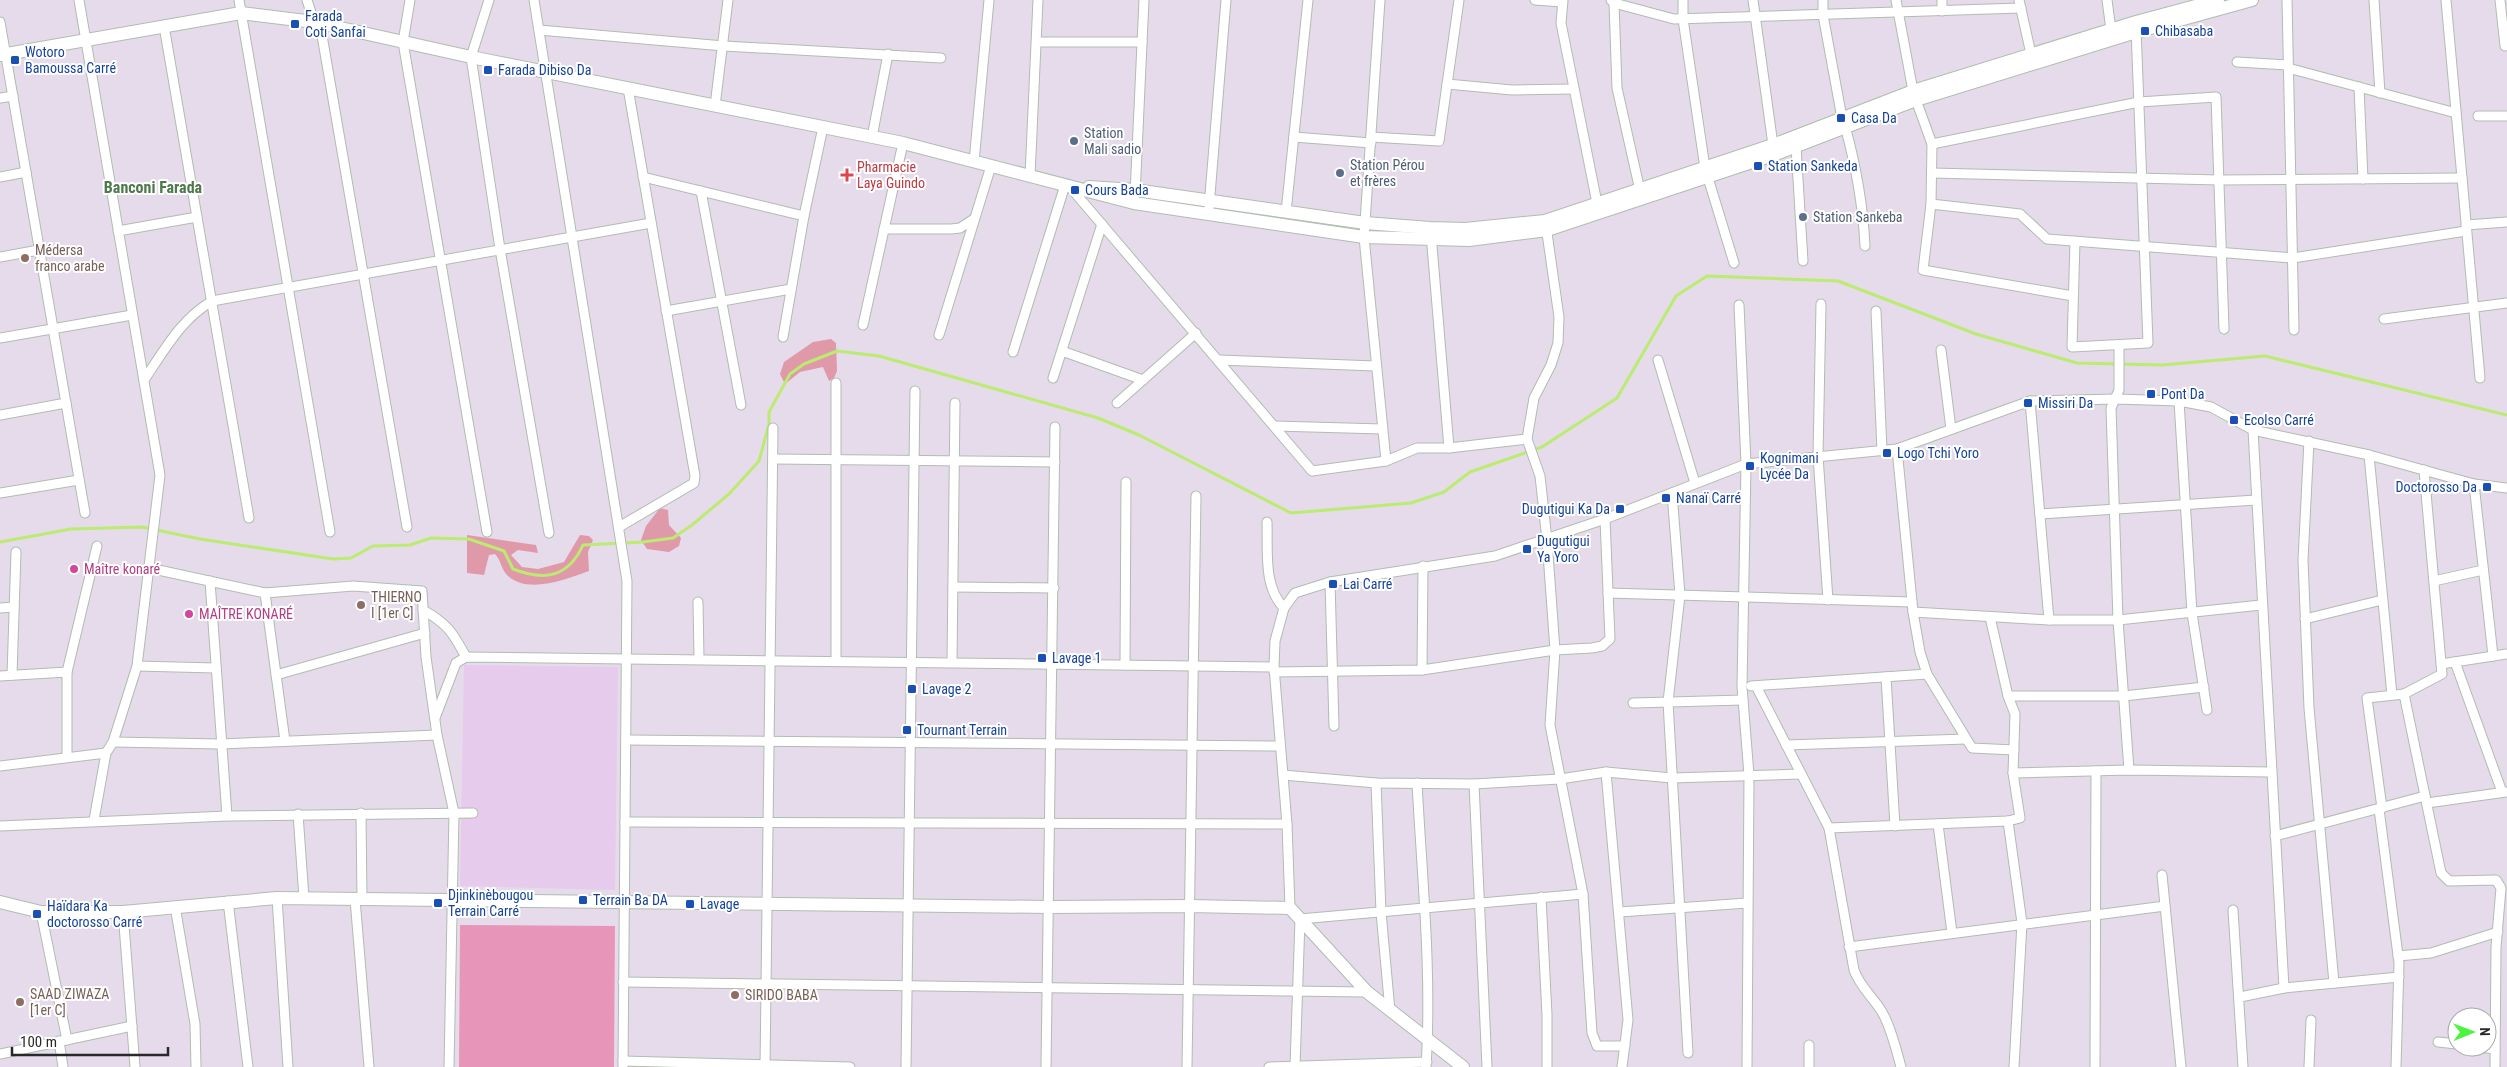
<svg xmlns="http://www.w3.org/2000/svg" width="2507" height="1067" font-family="'Roboto Condensed',sans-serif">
  <rect width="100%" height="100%" fill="#e6dbeb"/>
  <path fill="#e6cbed" d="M 464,665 L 618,667 L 615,890 L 460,886 Z"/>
  <g fill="#e099a8">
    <path d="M 831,339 L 836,343 L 837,371 L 834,378 L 829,381 L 823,367 L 800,372 L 785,384 L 780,374 L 784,362 L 813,342 Z"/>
    <path d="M 660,508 L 668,510 L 669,525 L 681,538 L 679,546 L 669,552 L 647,549 L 641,540 L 646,526 Z"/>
    <path d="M 467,535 L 536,545 L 538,553 L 518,550 L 511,555 L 522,567 L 538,569 L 564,562 L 580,535 L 589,536 L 593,540 L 588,552 L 589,571 C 567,579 527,595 507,575 C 501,569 501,560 495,554 L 489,555 L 484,575 L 467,573 Z"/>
  </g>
  <path fill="#e895ba" d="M 460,925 L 615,926 L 614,1067 L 459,1067 Z"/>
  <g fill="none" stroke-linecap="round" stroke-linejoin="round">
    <path stroke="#bbeb71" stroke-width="3" d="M 0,542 L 71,529 L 142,527 L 200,539 L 333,559 L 351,558 L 373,546 L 410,545 L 431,538 L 469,539 L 504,551 L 513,569 C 544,581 568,578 583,545 L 643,542 L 673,538 L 692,525 L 729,494 L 759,461 L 769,424 L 769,412 L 790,374 L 804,364 L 837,351 L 879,356 L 1098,418 L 1139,435 L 1291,513 L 1411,503 L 1444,492 L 1470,472 L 1542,447 L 1617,398 L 1676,296 L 1707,276 L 1838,281 L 1976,334 L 2077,363 L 2162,365 L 2265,356 L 2507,415"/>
    <g stroke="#b0bdaf" stroke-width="11">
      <g id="street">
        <path d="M 79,0 L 160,475 L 137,666 L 113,742 L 106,753 L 94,820"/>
        <path d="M 239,0 L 330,532"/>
        <path d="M 307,0 L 314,22"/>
        <path d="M 410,0 L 403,42 L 487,532"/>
        <path d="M 489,0 L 471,57 L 500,249 L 549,533"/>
        <path d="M 534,0 L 627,581 L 623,1067"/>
        <path d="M 1380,0 L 1364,237 L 1386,461"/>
        <path d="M 1535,0 L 1562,2"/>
        <path d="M 1563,0 L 1561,23 L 1598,208"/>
        <path d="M 1611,0 L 1614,3 L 1674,19 L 2021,8"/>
        <path d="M 1683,0 L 1683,19 L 1705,168 L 1734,263"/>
        <path d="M 1753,0 L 1773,145"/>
        <path d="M 1823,0 L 1823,15 L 1842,118"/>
        <path d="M 1896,0 L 1913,91"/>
        <path d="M 1942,0 L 1942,11"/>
        <path d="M 2019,0 L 2031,54"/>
        <path d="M 2107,0 L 2111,30"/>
        <path d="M 2287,0 L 2294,330"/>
        <path d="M 2374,0 L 2380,93"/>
        <path d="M 2446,0 L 2480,378"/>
        <path d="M 2500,0 L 2505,46 L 2507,45"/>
        <path d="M 1614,3 L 1617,88 L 1641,195"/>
        <path d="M 0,22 L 85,513"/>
        <path d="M 320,24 L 407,527"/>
        <path d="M 164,26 L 249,518"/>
        <path d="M 539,30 L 724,46 L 941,58"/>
        <path d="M 1038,42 L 1142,42"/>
        <path d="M 2237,62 L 2288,65"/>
        <path d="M 2288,68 L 2456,113"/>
        <path d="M 1447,84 L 1512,90 L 1574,89"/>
        <path d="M 2359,87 L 2363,179"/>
        <path d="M 0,98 L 13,96"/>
        <path d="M 1916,100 L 1932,144 L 1931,204 L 1923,270 L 2073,296"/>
        <path d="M 715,106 L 728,0"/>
        <path d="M 2478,116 L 2507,116"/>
        <path d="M 1845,126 C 1856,166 1863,205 1865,246"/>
        <path d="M 872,137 L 888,54"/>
        <path d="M 1294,137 L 1371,143"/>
        <path d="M 1371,137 L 1439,141 L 1459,0"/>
        <path d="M 1932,144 L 2139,102 L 2216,97 L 2224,329"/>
        <path d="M 1796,146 L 1803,261"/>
        <path d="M 974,162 L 989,0"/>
        <path d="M 1932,173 L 2219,180 L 2462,178"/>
        <path d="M 1030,176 L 1038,0"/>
        <path d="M 0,177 L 26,172"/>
        <path d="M 643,177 L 804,216"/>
        <path d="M 1070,187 L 1312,471 L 1386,461 L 1417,448 L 1449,448 L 1527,439 L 1534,398 L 1551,365 L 1558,343 L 1559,317 L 1546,226"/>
        <path d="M 701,191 L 741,405"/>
        <path d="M 1135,195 L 1144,0"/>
        <path d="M 1931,204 L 2020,214 L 2047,239 L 2293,258 L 2466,231"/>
        <path d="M 1209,207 L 1226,0"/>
        <path d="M 1286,212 L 1308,0"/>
        <path d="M 2466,225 L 2507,222"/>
        <path d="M 884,229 L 951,229 L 960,228 L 974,219"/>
        <path d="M 118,231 L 197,217"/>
        <path d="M 1431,234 L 1449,448"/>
        <path d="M 2075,241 L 2072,347 L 2148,343 L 2136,28"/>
        <path d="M 0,257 L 39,250"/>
        <path d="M 1821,304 L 1818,456 L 1828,600"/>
        <path d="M 1739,305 L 1746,464 L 1742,687 L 1749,775 L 1747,1067"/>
        <path d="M 666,311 L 791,289"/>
        <path d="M 1876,311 L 1882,451"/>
        <path d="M 2384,319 L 2507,303"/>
        <path d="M 863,325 L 903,143"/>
        <path d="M 939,335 L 991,166"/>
        <path d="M 783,337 L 804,216 L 823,127"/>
        <path d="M 0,338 L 132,315"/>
        <path d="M 2119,345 L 2119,390 L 2111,408 L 2118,620 L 2129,770"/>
        <path d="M 1941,350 L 1951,429"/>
        <path d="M 1062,351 L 1143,380"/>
        <path d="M 1013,352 L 1065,185"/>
        <path d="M 1219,360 L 1375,366"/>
        <path d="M 1658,360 L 1695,483"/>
        <path d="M 1053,378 L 1102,224"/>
        <path d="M 144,380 C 164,351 180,320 212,301 L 651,223"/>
        <path d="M 836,383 L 836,661"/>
        <path d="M 2030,401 L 2049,620"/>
        <path d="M 2179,401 L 2192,613 L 2207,710"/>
        <path d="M 1117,403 L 1196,333"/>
        <path d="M 0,415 L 66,403"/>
        <path d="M 1275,426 L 1382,429"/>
        <path d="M 2253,430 L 2284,988"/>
        <path d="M 1527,439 L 1540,476 L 1547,540 L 1555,650 L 1550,725 L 1583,894 L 1592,1033 L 1597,1046 L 1625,1046"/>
        <path d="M 2309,441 L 2303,560 L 2309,708 L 2334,983"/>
        <path d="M 1897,449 L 1913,612 L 1920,652 L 1927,674 L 1972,748 L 2014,750"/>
        <path d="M 2369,455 L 2392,695"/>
        <path d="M 773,459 L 1055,462"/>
        <path d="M 2474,484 L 2493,656"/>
        <path d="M 0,493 L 79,480"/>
        <path d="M 1672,493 L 1680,595 L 1668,702 L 1688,1053"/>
        <path d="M 2040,514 L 2256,500"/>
        <path d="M 1267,522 C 1268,550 1263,587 1284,608"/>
        <path d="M 619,527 L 694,483 L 695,476 L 628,88"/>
        <path d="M 149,568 L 265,593 L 353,586 L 422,591 L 426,657 L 437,735 L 454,813 L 449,1067"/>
        <path d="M 210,581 L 227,816"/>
        <path d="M 2434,581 L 2483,570"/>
        <path d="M 1330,582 L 1334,726"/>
        <path d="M 953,587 L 1054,588"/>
        <path d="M 265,593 L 285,741"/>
        <path d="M 1608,593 L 1912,602"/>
        <path d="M 698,602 L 699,659"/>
        <path d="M 0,608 L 14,607"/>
        <path d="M 423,610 C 448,624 453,633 466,657"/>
        <path d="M 1913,612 L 2049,620 L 2118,620 L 2261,605"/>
        <path d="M 2305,619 L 2382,600"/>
        <path d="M 952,662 L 955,403"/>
        <path d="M 2455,662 L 2502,792"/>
        <path d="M 2441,664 L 2507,654"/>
        <path d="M 1125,665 L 1126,482"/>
        <path d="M 137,666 L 215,668"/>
        <path d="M 1422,670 L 1423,566"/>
        <path d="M 1274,672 L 1422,670 L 1555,650 L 1592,648 L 1602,646 L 1610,639 L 1605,519"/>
        <path d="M 12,675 L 16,552"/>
        <path d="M 276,675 L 425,633"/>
        <path d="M 0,676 L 67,672"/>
        <path d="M 1886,677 L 1895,826"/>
        <path d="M 1751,686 L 1927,674"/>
        <path d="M 1756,686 L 1829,828 L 1854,970 C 1860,987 1873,997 1882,1012 C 1891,1027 1896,1049 1901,1067"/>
        <path d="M 2404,694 L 2441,873 L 2449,881 L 2496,880 L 2501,888 L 2496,947 L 2495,1067"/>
        <path d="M 2008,696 L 2124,696 L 2204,687"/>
        <path d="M 1633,703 L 1743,700"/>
        <path d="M 435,718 L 456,663 L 466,657 L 1274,667"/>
        <path d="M 626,740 L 1280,746"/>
        <path d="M 113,742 L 221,744 L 437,735"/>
        <path d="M 1786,745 L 1966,739"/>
        <path d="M 67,757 L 67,672 L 97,546"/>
        <path d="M 0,766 L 106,753"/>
        <path d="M 1606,772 L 1628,1020 L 1622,1067"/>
        <path d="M 2013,773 L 2129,770 L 2271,772"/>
        <path d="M 1283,775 L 1376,783 L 1474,784 L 1560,779 L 1606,772 L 1672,778 L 1801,774"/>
        <path d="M 1376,783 L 1381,912 L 1390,1011"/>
        <path d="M 1417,783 C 1422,877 1432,973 1426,1067"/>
        <path d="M 1474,784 L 1487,1067"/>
        <path d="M 2427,803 L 2506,792"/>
        <path d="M 2382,808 L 2367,698 L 2404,694 L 2442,674 L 2424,470"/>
        <path d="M 2379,809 L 2399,963 L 2396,1067"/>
        <path d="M 361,813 L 362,899"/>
        <path d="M 298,814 L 304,898"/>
        <path d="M 2008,821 L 2022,923 L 2014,1067"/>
        <path d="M 625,822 L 1287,824"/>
        <path d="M 1938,824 L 1952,933"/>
        <path d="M 0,826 L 227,816 L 473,813"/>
        <path d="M 1829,828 L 2008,821 L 2020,818 L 2013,773 L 2015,714 L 2008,696 L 1990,617"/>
        <path d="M 2275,836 L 2425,796"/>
        <path d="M 2162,875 L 2181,1067"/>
        <path d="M 1541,897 L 1547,1015 L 1547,1067"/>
        <path d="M 277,898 L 288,1067"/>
        <path d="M 355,899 L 369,1067"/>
        <path d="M 228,901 L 248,1067"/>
        <path d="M 175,906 L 195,1024 L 196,1067"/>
        <path d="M 1290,908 L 1287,824 L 1274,667 L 1275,641 L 1284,608 L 1295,593 L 1330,582 L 1495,556 L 1605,519 L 1746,464 L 1897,449 L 2030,401 L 2116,399 L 2179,401 L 2211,407 L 2253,430 L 2369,455 L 2474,484 L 2507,488"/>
        <path d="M 2233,910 L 2243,1067"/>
        <path d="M 41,912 L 67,1040"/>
        <path d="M 123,912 L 135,1067"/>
        <path d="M 1620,912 L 1747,903"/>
        <path d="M 1849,947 L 2165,906"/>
        <path d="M 2398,956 L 2431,953 L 2498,932"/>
        <path d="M 623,982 L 1367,992"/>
        <path d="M 2240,997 L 2284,988 L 2399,977"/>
        <path d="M 59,1041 L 63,1067"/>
        <path d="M 2438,1042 L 2457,1044"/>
        <path d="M 1809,1045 L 1809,1067"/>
        <path d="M 2478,1047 L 2495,1049"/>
        <path d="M 0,1054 L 132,1026"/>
        <path d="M 623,1061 L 850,1067"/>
        <path d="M 765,1067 L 773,428"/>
        <path d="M 906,1067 L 915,391"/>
        <path d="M 1046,1067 L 1055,427"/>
        <path d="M 1187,1067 L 1196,496"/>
        <path d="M 1269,1067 L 1427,1062"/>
        <path d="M 1295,1067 L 1300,919 L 1583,894"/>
        <path d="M 2095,1067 L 2096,771"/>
        <path d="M 2309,1067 L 2311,1020"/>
      </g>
    </g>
    <g stroke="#b0bdaf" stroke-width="14">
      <g id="secondary">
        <path d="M 0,55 L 241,13 L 314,22 L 471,57 L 903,143 L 1134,203 L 1364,237 L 1469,240 L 1547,230 L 1776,154 L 1916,100 L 2136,32 L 2252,0"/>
        <path d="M 1089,187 L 1135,190 L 1365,223 L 1430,228 L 1465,229 L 1545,221 L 1773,145 L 1913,91 L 2136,22 L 2218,0"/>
        <path d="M 0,902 L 41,912 L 123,912 L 277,898 L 1049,907 L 1190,906 L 1290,908 L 1367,992 L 1463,1067"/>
      </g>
    </g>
    <use href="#street" stroke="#fff" stroke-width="9"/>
    <use href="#secondary" stroke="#fff" stroke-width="12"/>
  </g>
  <g fill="#1a4fb4" stroke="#fff" stroke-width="2">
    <rect x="290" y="19" width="10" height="10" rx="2.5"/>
    <rect x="2140" y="26" width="10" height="10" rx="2.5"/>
    <rect x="10" y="55" width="10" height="10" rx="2.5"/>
    <rect x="483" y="65" width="10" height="10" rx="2.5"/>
    <rect x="1836" y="113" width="10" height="10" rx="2.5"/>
    <rect x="1753" y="161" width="10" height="10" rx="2.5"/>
    <rect x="1070" y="185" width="10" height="10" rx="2.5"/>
    <rect x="2146" y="389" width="10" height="10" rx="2.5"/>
    <rect x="2023" y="398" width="10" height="10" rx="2.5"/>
    <rect x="2229" y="415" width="10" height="10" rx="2.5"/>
    <rect x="1882" y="448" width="10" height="10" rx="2.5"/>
    <rect x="1745" y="461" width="10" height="10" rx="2.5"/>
    <rect x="2482" y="482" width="10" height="10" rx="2.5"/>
    <rect x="1661" y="493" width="10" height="10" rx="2.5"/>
    <rect x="1615" y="504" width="10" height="10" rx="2.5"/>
    <rect x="1522" y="544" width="10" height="10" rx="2.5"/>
    <rect x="1328" y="579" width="10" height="10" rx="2.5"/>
    <rect x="1037" y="653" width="10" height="10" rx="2.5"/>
    <rect x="907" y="684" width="10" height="10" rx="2.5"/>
    <rect x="902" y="725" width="10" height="10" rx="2.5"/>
    <rect x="578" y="895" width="10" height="10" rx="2.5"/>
    <rect x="433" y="898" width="10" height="10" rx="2.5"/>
    <rect x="685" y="899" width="10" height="10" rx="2.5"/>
    <rect x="32" y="909" width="10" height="10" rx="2.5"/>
  </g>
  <g fill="#5c6f8a" stroke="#fff" stroke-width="2">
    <circle cx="1074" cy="141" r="5"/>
    <circle cx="1340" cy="173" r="5"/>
    <circle cx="1803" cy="217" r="5"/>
  </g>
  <path fill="#e0444e" stroke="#fff" stroke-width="2" d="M844.5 167.5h5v5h5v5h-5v5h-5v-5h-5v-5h5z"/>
  <g fill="#8d6e63" stroke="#fff" stroke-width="2">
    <circle cx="25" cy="258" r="5"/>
    <circle cx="361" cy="605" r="5"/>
    <circle cx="735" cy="995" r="5"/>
    <circle cx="20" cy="1002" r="5"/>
  </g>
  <g fill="#d1479c" stroke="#fff" stroke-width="2">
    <circle cx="74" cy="569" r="5"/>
    <circle cx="189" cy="614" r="5"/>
  </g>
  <g text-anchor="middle" stroke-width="4" stroke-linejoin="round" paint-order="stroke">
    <g font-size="14" fill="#164399" stroke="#fff" text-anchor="start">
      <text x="305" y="21">Farada<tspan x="305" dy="16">Coti Sanfai</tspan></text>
      <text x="2155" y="36">Chibasaba</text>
      <text x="25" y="57">Wotoro<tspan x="25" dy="16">Bamoussa Carré</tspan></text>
      <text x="498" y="75">Farada Dibiso Da</text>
      <text x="1851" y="123">Casa Da</text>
      <text x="1768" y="171">Station Sankeda</text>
      <text x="1085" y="195">Cours Bada</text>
      <text x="2161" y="399">Pont Da</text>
      <text x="2038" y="408">Missiri Da</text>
      <text x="2244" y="425">Ecolso Carré</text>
      <text x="1897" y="458">Logo Tchi Yoro</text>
      <text x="1760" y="463">Kognimani<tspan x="1760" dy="16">Lycée Da</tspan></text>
      <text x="2477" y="492" text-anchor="end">Doctorosso Da</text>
      <text x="1676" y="503">Nanaï Carré</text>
      <text x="1610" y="514" text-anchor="end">Dugutigui Ka Da</text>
      <text x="1537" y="546">Dugutigui<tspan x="1537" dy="16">Ya Yoro</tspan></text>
      <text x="1343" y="589">Lai Carré</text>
      <text x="1052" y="663">Lavage 1</text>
      <text x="922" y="694">Lavage 2</text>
      <text x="917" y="735">Tournant Terrain</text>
      <text x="448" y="900">Djinkinèbougou<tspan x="448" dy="16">Terrain Carré</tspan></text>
      <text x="593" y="905">Terrain Ba DA</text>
      <text x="700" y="909">Lavage</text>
      <text x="47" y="911">Haïdara Ka<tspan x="47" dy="16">doctorosso Carré</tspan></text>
    </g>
    <g font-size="14" fill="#4e5e75" stroke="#fff" text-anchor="start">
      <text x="1084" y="138">Station<tspan x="1084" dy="16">Mali sadio</tspan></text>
      <text x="1350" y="170">Station Pérou<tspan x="1350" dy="16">et frères</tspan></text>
      <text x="1813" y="222">Station Sankeba</text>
    </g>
    <g font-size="14" fill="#be3a42" stroke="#fff" text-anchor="start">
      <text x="857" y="172">Pharmacie<tspan x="857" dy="16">Laya Guindo</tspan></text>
    </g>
    <g font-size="14" fill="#785e54" stroke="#fff" text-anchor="start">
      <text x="35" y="255">Médersa<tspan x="35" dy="16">franco arabe</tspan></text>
      <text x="371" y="602">THIERNO<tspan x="371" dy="16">I [1er C]</tspan></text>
      <text x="30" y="999">SAAD ZIWAZA<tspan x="30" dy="16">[1er C]</tspan></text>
      <text x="745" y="1000">SIRIDO BABA</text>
    </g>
    <g font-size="14" fill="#b23c85" stroke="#fff" text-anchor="start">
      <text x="84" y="574">Maître konaré</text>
      <text x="199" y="619">MAÎTRE KONARÉ</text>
    </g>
    <g font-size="16" font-weight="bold" fill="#4d794b" stroke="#fff">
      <text x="153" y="193">Banconi Farada</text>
    </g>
  </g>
  <g transform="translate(2472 1032) rotate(89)"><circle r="24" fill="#ffffff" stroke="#a9a9a9"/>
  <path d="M0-4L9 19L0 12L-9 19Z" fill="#4af43f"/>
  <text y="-8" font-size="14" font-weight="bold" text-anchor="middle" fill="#292929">N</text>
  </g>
  <path d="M12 1047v8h156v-8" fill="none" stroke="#292929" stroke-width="2.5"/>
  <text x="20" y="1047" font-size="15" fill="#292929" stroke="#ffffff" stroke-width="4" paint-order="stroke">100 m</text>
</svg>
